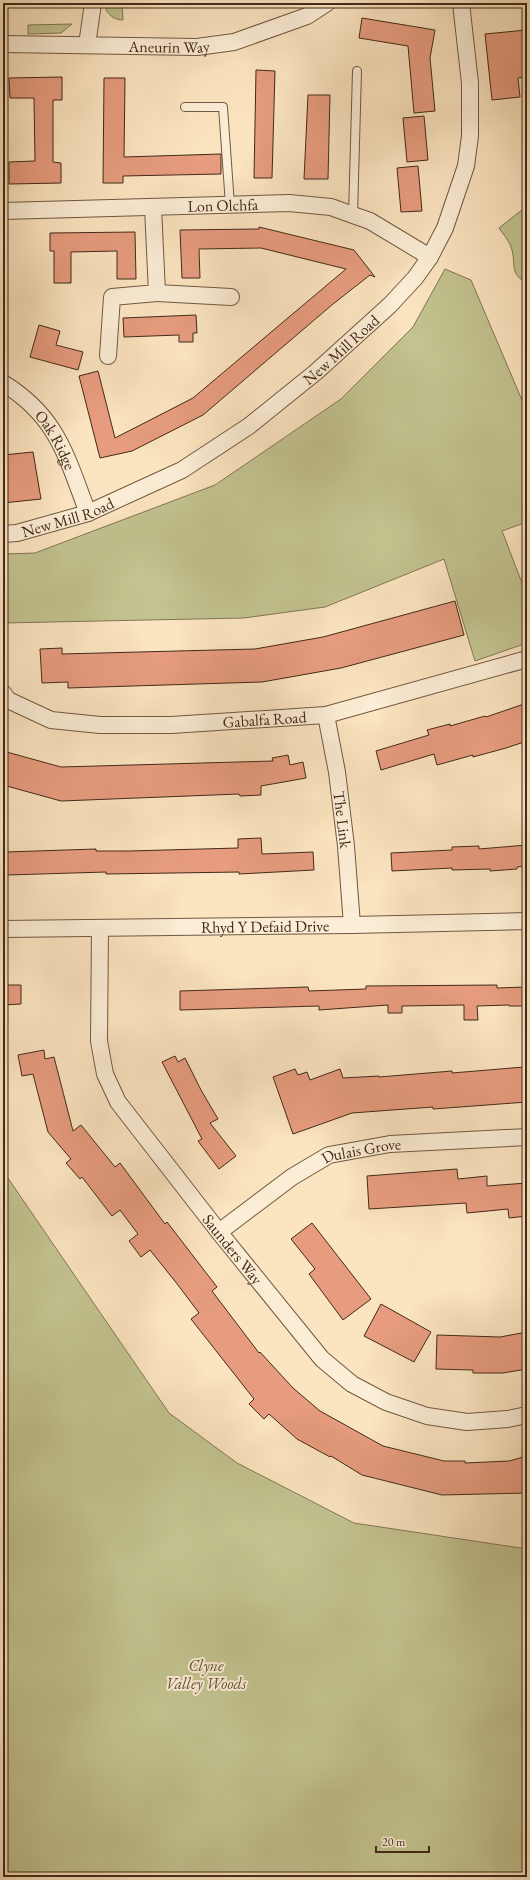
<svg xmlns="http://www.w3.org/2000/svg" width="530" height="1880" font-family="'EB Garamond',serif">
  <rect width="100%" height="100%" fill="#fbe4c0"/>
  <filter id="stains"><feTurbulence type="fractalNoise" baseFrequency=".005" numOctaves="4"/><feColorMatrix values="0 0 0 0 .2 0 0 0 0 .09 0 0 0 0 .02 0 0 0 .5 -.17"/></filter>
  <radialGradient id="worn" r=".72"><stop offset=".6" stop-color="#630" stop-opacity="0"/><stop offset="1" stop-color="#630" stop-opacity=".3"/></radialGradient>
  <g fill="#c2c390" stroke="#827654">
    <path d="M 107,3 L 122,3 L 123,20 C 115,20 110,16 106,10 Z"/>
    <path d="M 72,24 L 61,33 L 28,34 L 28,25 Z"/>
    <path d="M 527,206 L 527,283 C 508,273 517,263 511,247 C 509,240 502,233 499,228 Z"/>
    <path d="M 445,269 L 471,280 L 527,412 L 527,522 L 502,531 L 527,596 L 527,643 L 475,661 L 444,559 L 325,607 L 244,618 L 3,623 L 3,554 L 35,553 L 215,485 L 341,399 L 413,327 Z"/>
    <path d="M 3,1171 L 169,1413 L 237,1463 L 354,1523 L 527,1549 L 527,1877 L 3,1877 Z"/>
  </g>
  <g fill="#e79c7f" stroke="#432918">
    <path d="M 362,18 L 435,30 L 430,58 L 435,111 L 414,113 L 408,46 L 359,38 Z"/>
    <path d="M 527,30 L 527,77 L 518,78 L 520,97 L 492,100 L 485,34 Z"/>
    <path d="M 256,70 L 275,71 L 272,178 L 254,178 Z"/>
    <path d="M 62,77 L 62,100 L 53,100 L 53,162 L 61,163 L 61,183 L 9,184 L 9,162 L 35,161 L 34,98 L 10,98 L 9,78 Z"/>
    <path d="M 104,78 L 125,78 L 124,157 L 221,154 L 221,174 L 123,176 L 123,183 L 103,183 Z"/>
    <path d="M 308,95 L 330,95 L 328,179 L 304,179 Z"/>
    <path d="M 424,116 L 428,160 L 407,162 L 403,118 Z"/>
    <path d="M 418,166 L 422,211 L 401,212 L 397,168 Z"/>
    <path d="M 259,227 L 354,250 L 375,277 L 370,275 L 333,304 L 203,415 L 132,451 L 100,458 L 79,376 L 98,371 L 115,438 L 193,398 L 346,269 L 261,248 L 199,249 L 200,278 L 182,278 L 180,230 L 259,229 Z"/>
    <path d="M 135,232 L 136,279 L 117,279 L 117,251 L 71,252 L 71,283 L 54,283 L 54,251 L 50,251 L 50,233 Z"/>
    <path d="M 196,315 L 197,333 L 193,333 L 193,342 L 179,342 L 179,335 L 124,337 L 123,318 Z"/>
    <path d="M 39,325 L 60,331 L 56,345 L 83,352 L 78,370 L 30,357 Z"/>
    <path d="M 33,452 L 41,499 L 3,503 L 3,455 Z"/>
    <path d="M 455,601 L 464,635 L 341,668 L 262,682 L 68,688 L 68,682 L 42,683 L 40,649 L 62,648 L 62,654 L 255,649 L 323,637 Z"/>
    <path d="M 527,703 L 527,741 L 506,748 L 473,757 L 473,755 L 437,765 L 434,754 L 381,770 L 376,751 L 429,735 L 427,730 L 450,724 L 450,726 L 485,716 L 486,717 Z"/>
    <path d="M 3,751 L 61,767 L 273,761 L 272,758 L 288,755 L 290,765 L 303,762 L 306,778 L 261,786 L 261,795 L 240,796 L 239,794 L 61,801 L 3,785 Z"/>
    <path d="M 261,838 L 262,854 L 313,852 L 314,870 L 239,874 L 239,872 L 106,874 L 106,872 L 7,875 L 6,852 L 96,849 L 96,851 L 129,851 L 238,848 L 238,839 Z"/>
    <path d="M 527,845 L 527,866 L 517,867 L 517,869 L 490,871 L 490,869 L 452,870 L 452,868 L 392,871 L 391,853 L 452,850 L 452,847 L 479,846 L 479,849 Z"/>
    <path d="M 3,985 L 21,985 L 21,1004 L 3,1005 Z"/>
    <path d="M 497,985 L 497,988 L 527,987 L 527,1006 L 509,1006 L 509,1005 L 477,1006 L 478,1020 L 464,1020 L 464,1005 L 402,1006 L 402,1013 L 388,1013 L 388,1005 L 319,1010 L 319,1006 L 180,1010 L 180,991 L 308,987 L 309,991 L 366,989 L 366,986 Z"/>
    <path d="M 44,1050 L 45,1059 L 54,1057 L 73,1131 L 81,1125 L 115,1167 L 120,1163 L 165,1224 L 167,1222 L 217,1287 L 212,1291 L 259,1353 L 260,1352 L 293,1388 L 320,1411 L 383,1446 L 444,1461 L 465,1461 L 465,1463 L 509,1461 L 527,1456 L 527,1493 L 442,1495 L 362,1475 L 331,1456 L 330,1457 L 297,1439 L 269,1414 L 264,1419 L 249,1404 L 254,1399 L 191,1319 L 199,1313 L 178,1285 L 150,1250 L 141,1257 L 129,1241 L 138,1234 L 120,1210 L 112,1216 L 82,1177 L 80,1179 L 66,1163 L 71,1159 L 48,1132 L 33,1074 L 22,1076 L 18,1055 Z"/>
    <path d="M 175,1056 L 178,1062 L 185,1058 L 201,1090 L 218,1119 L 210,1123 L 236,1156 L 219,1169 L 198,1141 L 202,1139 L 162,1062 Z"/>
    <path d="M 524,1067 L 527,1102 L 433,1109 L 433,1107 L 352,1113 L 293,1134 L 273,1077 L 295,1069 L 298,1075 L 307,1072 L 310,1080 L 340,1069 L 343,1078 L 379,1076 L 379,1077 L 452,1071 L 452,1073 Z"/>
    <path d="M 457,1169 L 458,1179 L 487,1176 L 487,1186 L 527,1183 L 527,1216 L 509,1218 L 508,1209 L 467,1213 L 466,1203 L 369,1209 L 367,1176 Z"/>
    <path d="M 312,1223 L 371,1299 L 343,1320 L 309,1274 L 315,1269 L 291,1239 Z"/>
    <path d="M 381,1304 L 431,1332 L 414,1362 L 364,1336 Z"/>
    <path d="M 527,1332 L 527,1369 L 503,1373 L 473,1373 L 473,1370 L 436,1369 L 437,1335 L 500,1337 Z"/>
  </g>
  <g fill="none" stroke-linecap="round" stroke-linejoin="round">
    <g stroke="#715842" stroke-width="10">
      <g id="service">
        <path d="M 185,107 L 223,107 L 230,205"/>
        <path d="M 353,215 L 357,71"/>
      </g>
    </g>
    <g stroke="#715842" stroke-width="18">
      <g id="minor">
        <path id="s1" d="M 3,44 L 197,47 L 234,42 L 307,16 L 327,3"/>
        <path d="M 87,45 L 93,3"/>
        <path id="s2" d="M 3,211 L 289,203 L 331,207 L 353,215 L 370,221 L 430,257"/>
        <path d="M 157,293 L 231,297"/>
        <path d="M 108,356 L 112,297 L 157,293 L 153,207"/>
        <path id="s3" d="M 3,383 C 58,417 66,456 88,513"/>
        <path id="s4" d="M 3,534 L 17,533 L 88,513 L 182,470 L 249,426 L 316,372 L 390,305 L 415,278 L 430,257 L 445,228 L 466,166 L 470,136 L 470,83 L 461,3"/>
        <path id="s5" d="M 3,693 L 8,700 L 51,720 L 100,725 L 171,725 L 326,715 L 527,659"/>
        <path id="s6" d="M 326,715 L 337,772 L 346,846 L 352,925"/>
        <path id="s7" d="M 100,928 L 99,1041 L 105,1074 L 118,1102 L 219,1232 L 322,1359 L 352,1384 L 386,1402 L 427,1416 L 467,1422 L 508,1419 L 527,1415"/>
        <path id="s8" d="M 3,929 L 352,925 L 527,921"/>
        <path id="s9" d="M 219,1232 L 292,1177 L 329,1155 L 390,1144 L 527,1137"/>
      </g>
    </g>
    <use href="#service" stroke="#fcedd6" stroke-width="8"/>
    <use href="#minor" stroke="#fcedd6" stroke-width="16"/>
  </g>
  <g text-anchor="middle" stroke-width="4" stroke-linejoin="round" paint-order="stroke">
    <g font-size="16" fill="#432918" stroke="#fcedd6">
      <text dy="6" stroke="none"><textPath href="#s1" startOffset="166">Aneurin Way</textPath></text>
      <text dy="6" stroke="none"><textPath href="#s2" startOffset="220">Lon Olchfa</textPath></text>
      <text dy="6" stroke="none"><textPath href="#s4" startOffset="391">New Mill Road</textPath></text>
      <text dy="6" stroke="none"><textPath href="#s3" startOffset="79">Oak Ridge</textPath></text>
      <text dy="6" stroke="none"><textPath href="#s4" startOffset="67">New Mill Road</textPath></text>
      <text dy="6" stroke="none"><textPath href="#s5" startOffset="270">Gabalfa Road</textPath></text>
      <text dy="6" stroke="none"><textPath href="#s6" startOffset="106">The Link</textPath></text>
      <text dy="6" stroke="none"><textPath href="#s8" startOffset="262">Rhyd Y Defaid Drive</textPath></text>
      <text dy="6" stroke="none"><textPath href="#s9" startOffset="167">Dulais Grove</textPath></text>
      <text dy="6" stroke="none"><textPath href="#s7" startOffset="364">Saunders Way</textPath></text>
    </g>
    <g font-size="16" font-style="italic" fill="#635036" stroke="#fcedd6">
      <text x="206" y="1671">Clyne<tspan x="206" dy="18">Valley Woods</tspan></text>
    </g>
  </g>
  <rect width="530" height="1880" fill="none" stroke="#fbe4c0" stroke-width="16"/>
  <rect x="4" y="4" width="522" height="1872" fill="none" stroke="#432918" stroke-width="2"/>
  <rect x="8" y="8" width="514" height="1864" fill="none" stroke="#432918"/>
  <path d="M376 1846v6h53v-6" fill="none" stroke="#432918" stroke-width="2"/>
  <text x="382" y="1846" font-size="12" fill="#432918" stroke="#fcedd6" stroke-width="3" paint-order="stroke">20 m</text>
  <rect width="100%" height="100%" filter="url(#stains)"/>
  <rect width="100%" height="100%" fill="url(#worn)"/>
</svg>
